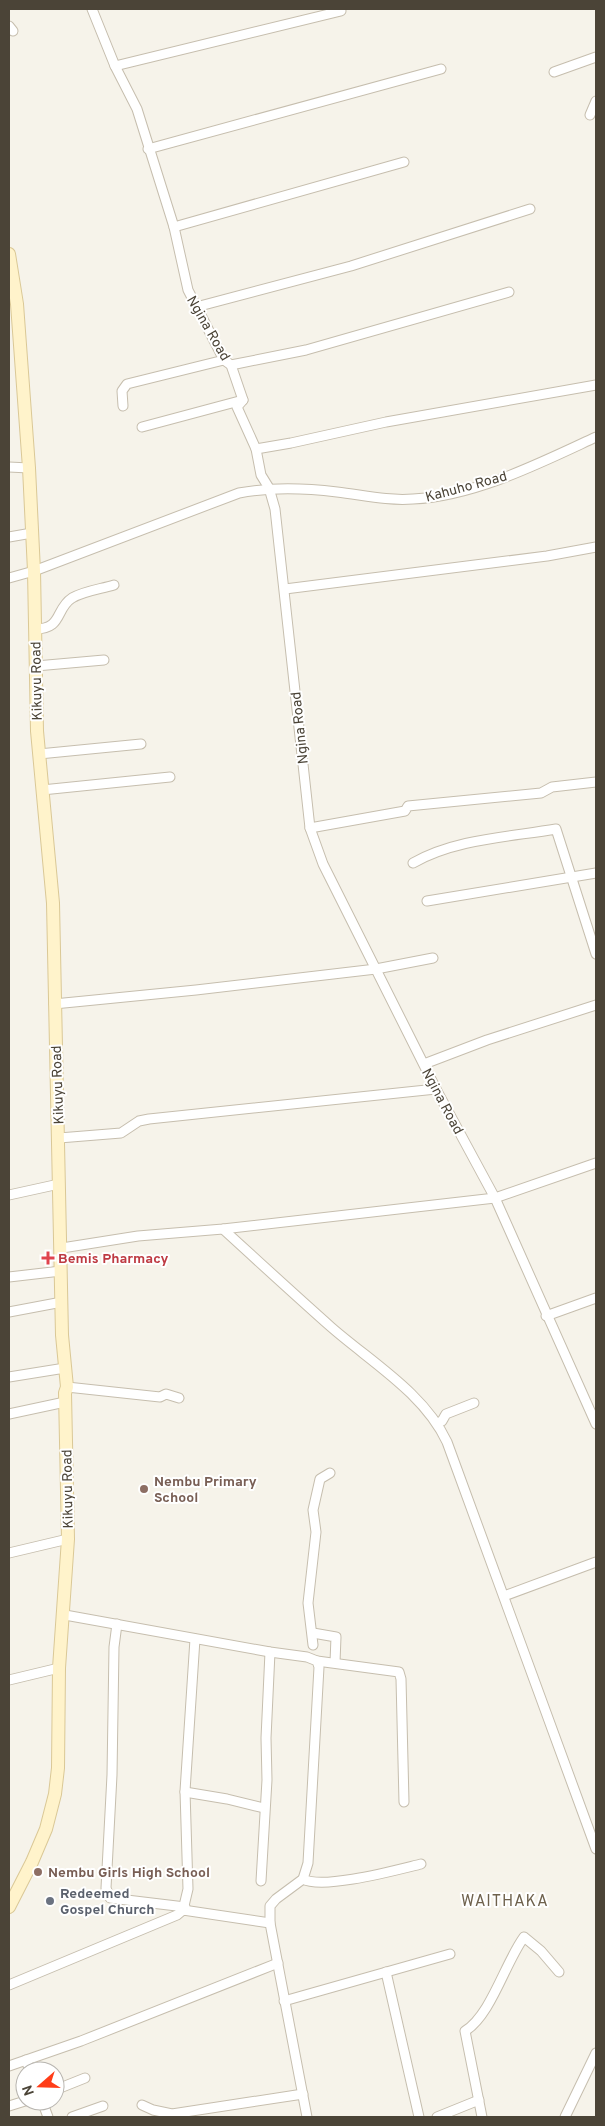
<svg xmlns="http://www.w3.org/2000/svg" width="605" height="2126" font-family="Overpass,sans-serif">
  <rect width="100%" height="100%" fill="#f6f3ea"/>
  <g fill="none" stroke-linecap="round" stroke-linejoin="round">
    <g stroke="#c6beae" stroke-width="11">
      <g id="street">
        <path d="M 92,9 L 115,66 L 137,109 L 174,227 L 188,290 L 224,360 L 231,365 L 243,400 L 237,407 L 256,449 L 261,475 L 269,488 L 275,509 L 310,828 L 323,864 L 436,1089 L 495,1198 L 596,1424"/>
        <path d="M 9,26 L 13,31"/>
        <path d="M 115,66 L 341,11"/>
        <path d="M 554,72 L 596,57"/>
        <path d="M 590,115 L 596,101"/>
        <path d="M 148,149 L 441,69"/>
        <path d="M 174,227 L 404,162"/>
        <path d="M 196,307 L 351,266 L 530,209"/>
        <path d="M 231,365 L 306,350 L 509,292"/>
        <path d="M 123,406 L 122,391 L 127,384 L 224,360"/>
        <path d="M 142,427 L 243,400"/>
        <path d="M 256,449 L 291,443 L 386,422 L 596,385"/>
        <path d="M 9,467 L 29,468"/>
        <path d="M 9,537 L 32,533"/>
        <path d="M 9,578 L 34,571 L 239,493 C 271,487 304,488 337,492 C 363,495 387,501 413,499 C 475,496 540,463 596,437"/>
        <path d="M 285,589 L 547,556 L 596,547"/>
        <path d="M 35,629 C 63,629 55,609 72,598 C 84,591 101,589 114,585"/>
        <path d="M 36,666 L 104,660"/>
        <path d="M 39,754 L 141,744"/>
        <path d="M 42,790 L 170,777"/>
        <path d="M 310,828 L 405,811 L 408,806 L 541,793 L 552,787 L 596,782"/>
        <path d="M 413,863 C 455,839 509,837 556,829 L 596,954"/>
        <path d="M 427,901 L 596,873"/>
        <path d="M 54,1004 L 196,990 L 376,969 L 433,958"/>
        <path d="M 424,1064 L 487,1040 L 596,1005"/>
        <path d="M 59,1138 L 121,1133 L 139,1121 L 149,1119 L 436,1089"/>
        <path d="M 9,1195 L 59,1184"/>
        <path d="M 223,1229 C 259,1262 295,1295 331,1327 C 371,1362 424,1393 447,1442 L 596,1849"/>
        <path d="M 62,1248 L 138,1236 L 223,1229 L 495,1198 L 596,1163"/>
        <path d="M 9,1277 L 61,1271"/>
        <path d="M 9,1312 L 62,1302"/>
        <path d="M 546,1316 L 596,1298"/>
        <path d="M 9,1377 L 65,1368"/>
        <path d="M 67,1387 L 160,1397 L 166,1394 L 179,1398"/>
        <path d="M 9,1414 L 65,1402"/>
        <path d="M 437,1423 L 442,1421 L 446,1414 L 474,1403"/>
        <path d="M 9,1553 L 68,1539"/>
        <path d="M 504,1596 L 596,1562"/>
        <path d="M 65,1615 L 270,1652 L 307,1657 L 317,1661 L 319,1667 L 308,1863 L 303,1879 L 276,1899 L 270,1906 L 270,1923 L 307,2117"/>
        <path d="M 117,1624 L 114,1647 L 112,1775 L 106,1888 L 110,1898 L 185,1907"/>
        <path d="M 313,1633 L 336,1637 L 335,1662"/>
        <path d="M 313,1645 L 308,1603 L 316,1532 L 313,1510 L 320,1479 L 330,1473"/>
        <path d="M 317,1661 L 399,1672 L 401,1679 L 404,1802"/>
        <path d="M 9,1680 L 59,1668"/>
        <path d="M 185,1792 L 227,1799 L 264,1808"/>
        <path d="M 303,1879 C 323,1890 396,1870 421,1864"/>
        <path d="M 261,1881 L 267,1780 L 266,1738 L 270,1652"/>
        <path d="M 183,1910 L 188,1889 L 185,1791 L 195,1639"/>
        <path d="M 386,1972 L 419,2117"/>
        <path d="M 9,1985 L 177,1915 L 183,1910 L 270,1923"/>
        <path d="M 284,2001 L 450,1954"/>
        <path d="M 26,2060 L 30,2071"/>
        <path d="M 9,2066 L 81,2041 L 278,1963"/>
        <path d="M 55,2090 L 85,2078"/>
        <path d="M 42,2101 L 48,2117"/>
        <path d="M 142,2105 L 153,2110 L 172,2114 L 303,2094"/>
        <path d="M 9,2106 L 25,2101"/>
        <path d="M 72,2117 L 103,2106"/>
        <path d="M 437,2117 L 479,2100"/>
        <path d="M 482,2117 L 465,2031 C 491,2015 505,1963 524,1937 L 541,1951 L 559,1972"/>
        <path d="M 565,2117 L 596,2053"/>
      </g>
    </g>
    <g stroke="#dac896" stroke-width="14">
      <path id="secondary" d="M 9,254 L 17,304 L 29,468 L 34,571 L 37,731 L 53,903 L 62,1335 L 67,1387 L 65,1393 L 68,1539 L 59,1668 L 58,1768 L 55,1794 L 46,1829 L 32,1862 L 9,1907"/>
    </g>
    <use href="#street" stroke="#fff" stroke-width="9"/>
    <use href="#secondary" stroke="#fff3cb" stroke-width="12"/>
  </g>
  <path fill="#e0444e" stroke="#fff" stroke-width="2" d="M45.5 1250.5h5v5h5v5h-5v5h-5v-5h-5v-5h5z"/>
  <g fill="#8d6e63" stroke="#fff" stroke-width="2">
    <circle cx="144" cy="1489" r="5"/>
    <circle cx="38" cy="1872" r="5"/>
  </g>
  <circle fill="#6b7280" stroke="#fff" stroke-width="2" cx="50" cy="1901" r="5"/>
  <g text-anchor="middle" stroke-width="4" stroke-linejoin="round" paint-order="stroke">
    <g font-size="14" fill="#4b4437" stroke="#fff">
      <text transform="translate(209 328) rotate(60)" y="5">Ngina Road</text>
      <text transform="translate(466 486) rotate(-15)" y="5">Kahuho Road</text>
      <text transform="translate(36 681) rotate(-91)" y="5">Kikuyu Road</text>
      <text transform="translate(299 728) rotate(-96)" y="5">Ngina Road</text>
      <text transform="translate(57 1085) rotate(-92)" y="5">Kikuyu Road</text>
      <text transform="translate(443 1101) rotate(62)" y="5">Ngina Road</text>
      <text transform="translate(67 1489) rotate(-91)" y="5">Kikuyu Road</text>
    </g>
    <g font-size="14" font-weight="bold" fill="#be3a42" stroke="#fff" text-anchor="start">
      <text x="58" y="1263">Bemis Pharmacy</text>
    </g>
    <g font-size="14" font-weight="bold" fill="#785e54" stroke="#fff" text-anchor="start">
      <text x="154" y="1486">Nembu Primary<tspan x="154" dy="16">School</tspan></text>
      <text x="48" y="1877">Nembu Girls High School</text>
    </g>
    <g font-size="14" font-weight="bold" fill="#5b616d" stroke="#fff" text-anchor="start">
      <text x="60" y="1898">Redeemed<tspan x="60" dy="16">Gospel Church</tspan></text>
    </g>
    <g font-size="16" letter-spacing="1" fill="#6f624d" stroke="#fff">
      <text x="505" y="1906">WAITHAKA</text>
    </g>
  </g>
  <rect width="605" height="2126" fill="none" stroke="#4b4437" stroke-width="20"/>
  <g transform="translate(40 2086) rotate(250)"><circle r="24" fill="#ffffff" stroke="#b7b4af"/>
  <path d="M0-4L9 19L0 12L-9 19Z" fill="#ff3d18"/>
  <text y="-8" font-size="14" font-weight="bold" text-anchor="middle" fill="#4b4437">N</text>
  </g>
</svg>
